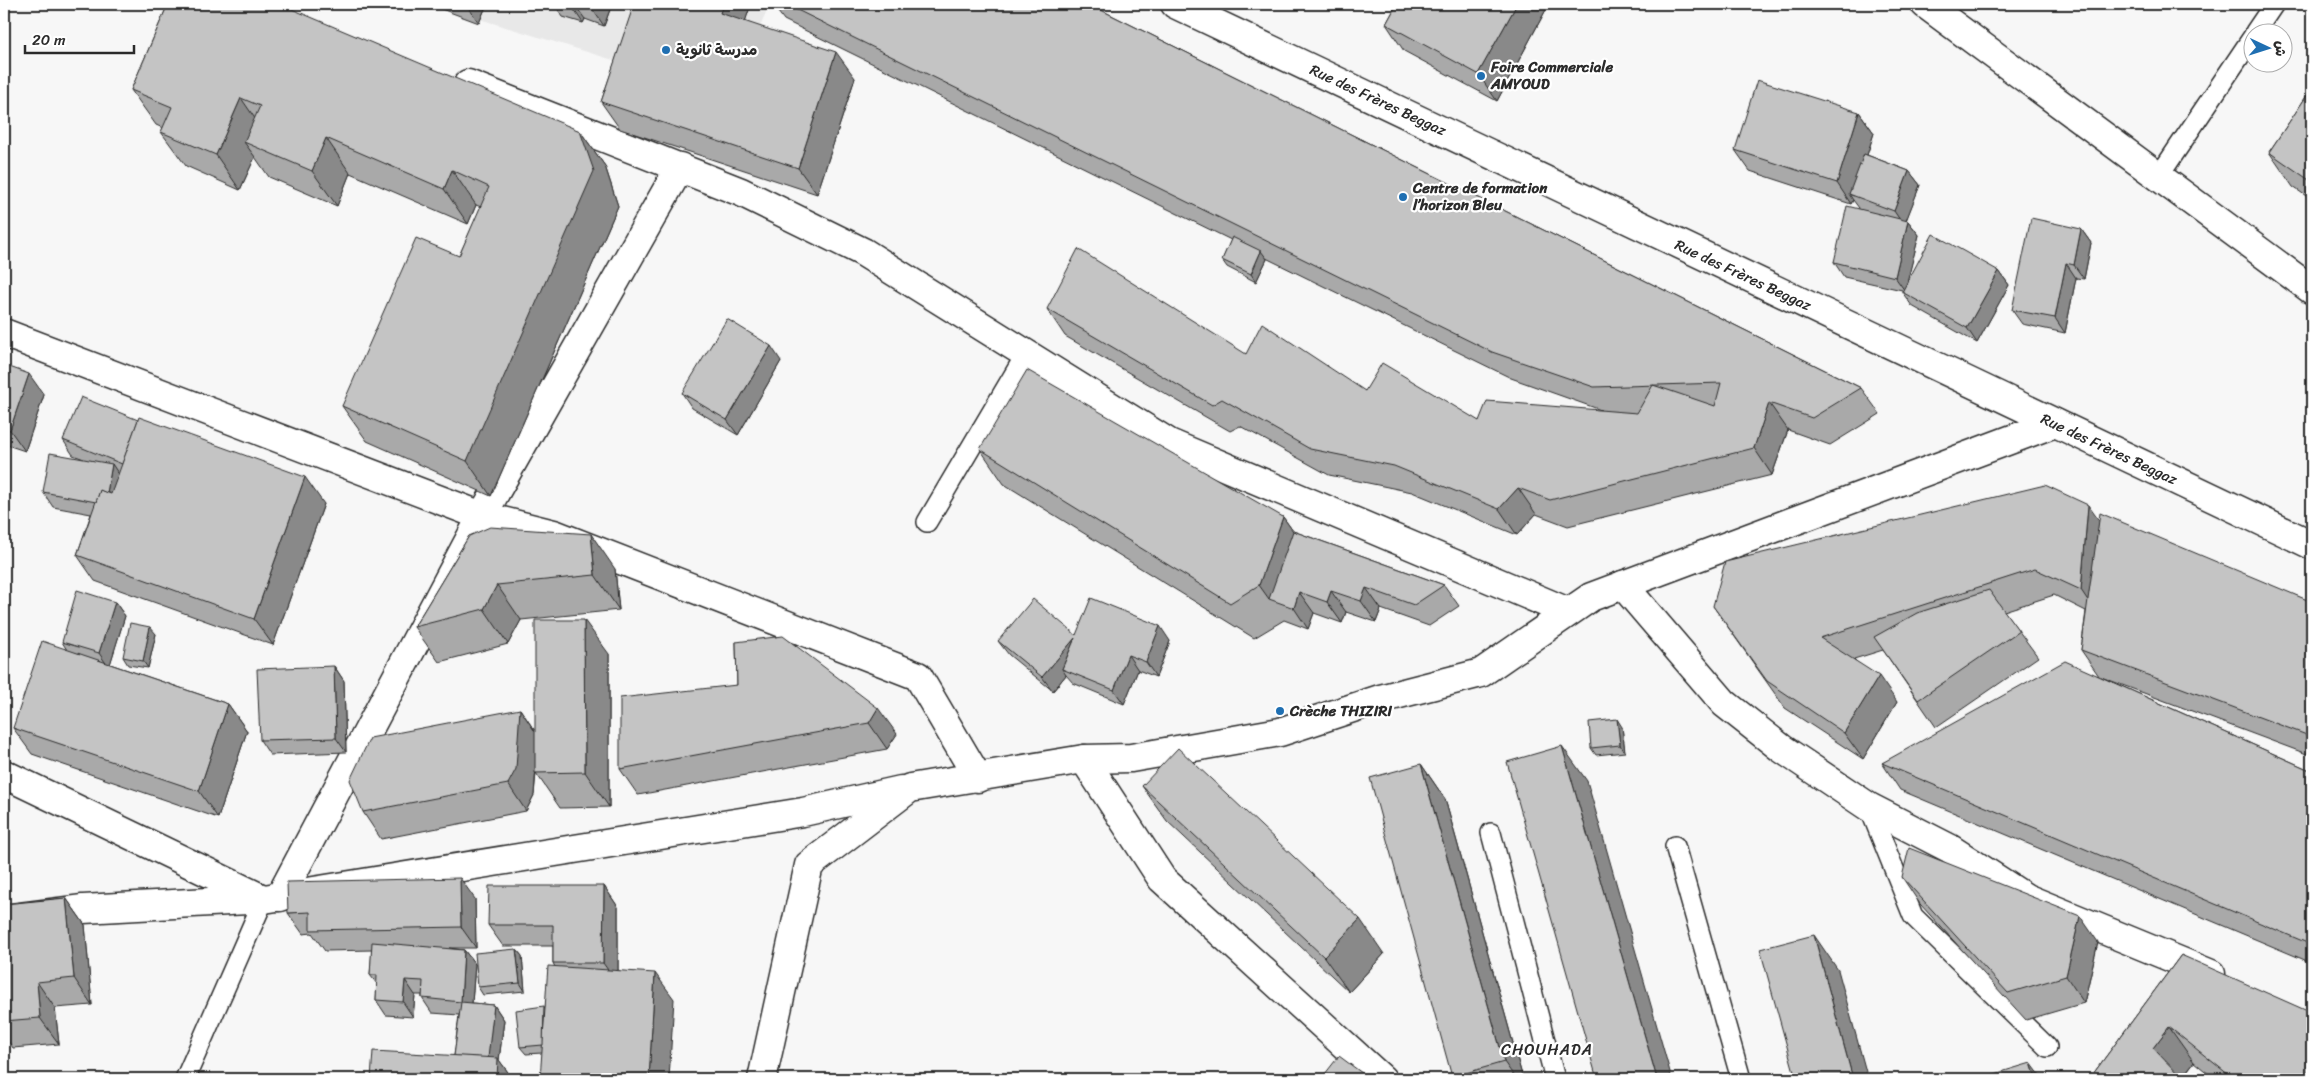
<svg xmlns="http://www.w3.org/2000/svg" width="2316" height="1083" font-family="Sriracha,'Playpen Sans Arabic',sans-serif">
  <rect width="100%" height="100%" fill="#f7f7f7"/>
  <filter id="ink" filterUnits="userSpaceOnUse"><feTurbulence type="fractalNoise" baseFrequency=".02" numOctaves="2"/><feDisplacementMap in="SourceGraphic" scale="10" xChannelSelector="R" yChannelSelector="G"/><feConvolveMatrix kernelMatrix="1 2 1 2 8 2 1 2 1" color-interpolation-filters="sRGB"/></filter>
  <g filter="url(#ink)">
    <path fill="#e8e8e8" d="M 431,4 L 770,4 L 730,96 Z"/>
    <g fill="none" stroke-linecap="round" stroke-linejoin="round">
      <g stroke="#2b2b2b" stroke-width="22">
        <g id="lane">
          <path d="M 2255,32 L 2274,4"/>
          <path d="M 2159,176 L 2254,35"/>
          <path d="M 927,522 L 1026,354"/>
          <path d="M 1869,807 L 1913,916 L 2047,1047"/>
          <path d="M 1491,833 L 1555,1079"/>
          <path d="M 1675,846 L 1741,1079"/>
          <path d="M 185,1079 L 264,899"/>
        </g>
      </g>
      <g stroke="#2b2b2b" stroke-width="31">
        <g id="street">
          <path d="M 1925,4 L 2312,290"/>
          <path d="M 468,84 L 741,192 L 863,252 L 1169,443 L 1568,612"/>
          <path d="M 4,333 L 482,516 L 554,534 L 918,676 L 978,778"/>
          <path d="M 1623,585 L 1724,703 L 1781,748 L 1869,807 L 1949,848 L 2026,898 L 2211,974"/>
          <path d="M 1084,759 L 1162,879 L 1382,1079"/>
          <path d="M 4,774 L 261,898"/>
          <path d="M 280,897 L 482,516 L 680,167"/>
          <path d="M 4,919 L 83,909 L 264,899 L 803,812 L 901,790"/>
          <path d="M 762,1079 L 809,865 L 910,788 L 1084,759 L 1131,758 L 1280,732 L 1380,699 L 1481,673 L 1591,597 L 2055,423"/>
        </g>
      </g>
      <g stroke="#2b2b2b" stroke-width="31">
        <path id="primary" d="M 1175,4 L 2312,545"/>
      </g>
      <use href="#lane" stroke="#fff" stroke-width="19"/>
      <use href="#street" stroke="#fff" stroke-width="28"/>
      <use href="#primary" stroke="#fff" stroke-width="28"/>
    </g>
    <g fill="#a9a9a9" stroke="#2b2b2b">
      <path d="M 168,4 L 580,131 L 605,166 L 618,206 L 491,496 L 367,441 L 342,406 L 459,256 L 481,207 L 476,205 L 468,224 L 350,173 L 337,206 L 269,177 L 255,157 L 240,190 L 186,166 L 161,132 L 163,128 L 156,125 L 131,90 Z"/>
      <path d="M 428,4 L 487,4 L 479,23 Z"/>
      <path d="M 554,4 L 612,4 L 604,26 L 585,19 L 583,23 L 563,17 Z"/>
      <path d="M 618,4 L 751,4 L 745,21 L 855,78 L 817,194 L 620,129 L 601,102 L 633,9 Z"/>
      <path d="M 772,4 L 1089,4 L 1861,388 L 1880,414 L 1830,445 L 1788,430 L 1772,475 L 1568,526 L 1536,514 L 1517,535 L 1412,492 L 1329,475 L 1240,426 L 1230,431 L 1065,336 L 1047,309 L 1246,354 L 1365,391 L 1479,421 L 1601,410 L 1511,378 L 1266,258 L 1267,259 L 1256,282 L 1227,267 L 1222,260 L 1231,240 L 784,20 Z"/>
      <path d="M 1397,4 L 1549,4 L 1497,101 L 1404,51 L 1386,24 Z"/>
      <path d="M 2312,88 L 2312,200 L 2293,187 L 2269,152 Z"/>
      <path d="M 1859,112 L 1874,133 L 1867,155 L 1909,171 L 1920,185 L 1906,220 L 1908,221 L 1919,235 L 1907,281 L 1999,271 L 2009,285 L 1977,343 L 1912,306 L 1902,292 L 1902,290 L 1844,277 L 1834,262 L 1859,208 L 1853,200 L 1851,204 L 1750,171 L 1735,150 Z"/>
      <path d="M 2081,229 L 2091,243 L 2084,279 L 2076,278 L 2065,333 L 2022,324 L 2012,310 Z"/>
      <path d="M 781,361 L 738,435 L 692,408 L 682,393 Z"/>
      <path d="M 4,365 L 44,395 L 25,451 L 7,445 L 4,454 Z"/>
      <path d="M 63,440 L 324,504 L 273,645 L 95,581 L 77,555 L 91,514 L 53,507 L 43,492 L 84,459 L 73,455 Z"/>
      <path d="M 980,449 L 1283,517 L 1293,531 L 1444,585 L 1459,606 L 1429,626 L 1381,609 L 1376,622 L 1346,612 L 1342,623 L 1314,613 L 1308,629 L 1284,620 L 1254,638 L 1004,484 Z"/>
      <path d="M 2099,520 L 2312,602 L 2312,756 L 2101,677 L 2312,771 L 2312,963 L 1900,790 L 1882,763 L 2099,676 L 2081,650 L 2086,611 L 2054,595 L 2004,611 L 2038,657 L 1936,727 L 1883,650 L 1854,659 L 1897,702 L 1863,759 L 1785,708 L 1713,606 Z"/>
      <path d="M 469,536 L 615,569 L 619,610 L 521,620 L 508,644 L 439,662 L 414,627 Z"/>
      <path d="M 115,602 L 125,616 L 110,664 L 228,704 L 247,731 L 218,818 L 32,754 L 13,728 L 67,650 L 62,642 Z"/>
      <path d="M 156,634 L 148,668 L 128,665 L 123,657 Z"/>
      <path d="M 1076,635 L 1170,641 L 1156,677 L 1138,670 L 1124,704 L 1073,683 L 1066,675 L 1053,691 L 1009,655 L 998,641 Z"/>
      <path d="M 736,642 L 897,734 L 887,749 L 638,795 L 620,769 L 737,685 Z"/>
      <path d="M 609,654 L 609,807 L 560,808 L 536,773 L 534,795 L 526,811 L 381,839 L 363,812 L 520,709 L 535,731 Z"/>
      <path d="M 334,666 L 344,681 L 346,752 L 270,755 L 260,740 Z"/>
      <path d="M 1622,727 L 1625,752 L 1596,755 L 1591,748 Z"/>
      <path d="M 1421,764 L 1445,799 L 1523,1079 L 1454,1079 L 1452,1077 Z"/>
      <path d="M 1142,786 L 1384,954 L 1349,992 L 1167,821 Z"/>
      <path d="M 1902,877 L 2098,942 L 2084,1003 L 2026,1020 L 1920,904 Z"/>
      <path d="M 604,886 L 618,907 L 618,970 L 674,999 L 542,1053 L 526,1054 L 520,1047 L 545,1007 L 555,967 L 553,963 L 553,946 L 503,946 L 488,925 Z"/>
      <path d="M 66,898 L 85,925 L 92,1005 L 55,1008 L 59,1044 L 13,1048 L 4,1035 L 4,904 Z"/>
      <path d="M 475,899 L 476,948 L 449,948 L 464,950 L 475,964 L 472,1003 L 494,1005 L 504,1020 L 499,1060 L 513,1079 L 371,1079 L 454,1056 L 459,1015 L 432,1013 L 422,998 L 422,995 L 415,995 L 413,1017 L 386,1015 L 376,1000 L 377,984 L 370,975 L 372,950 L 325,951 L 312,933 L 303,934 L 288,913 Z"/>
      <path d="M 516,949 L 522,956 L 525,991 L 483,995 L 478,987 Z"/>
      <path d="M 2181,955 L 2312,1079 L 2215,1079 L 2194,1062 L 2182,1078 L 2183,1079 L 2096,1079 L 2093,1074 Z"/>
    </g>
    <g fill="#898989" stroke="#2b2b2b">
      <path d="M 466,4 L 487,4 L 479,23 Z"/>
      <path d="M 570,4 L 574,4 L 585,19 L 583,23 Z"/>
      <path d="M 589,4 L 612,4 L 604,26 Z"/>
      <path d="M 723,4 L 751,4 L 739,40 L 720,13 Z"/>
      <path d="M 1517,4 L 1549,4 L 1497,101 L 1478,74 Z"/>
      <path d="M 836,52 L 855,78 L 817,194 L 798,168 Z"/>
      <path d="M 241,98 L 265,133 L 244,142 L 255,157 L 240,190 L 216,155 Z"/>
      <path d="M 1859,112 L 1874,133 L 1854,196 L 1849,194 L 1853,200 L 1851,204 L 1837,183 Z"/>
      <path d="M 580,131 L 605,166 L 618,206 L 491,496 L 467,461 Z"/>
      <path d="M 326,138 L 350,173 L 337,206 L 312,171 Z"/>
      <path d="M 452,170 L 476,205 L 468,224 L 444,189 Z"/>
      <path d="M 1909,171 L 1920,185 L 1904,226 L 1894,211 Z"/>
      <path d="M 1908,221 L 1919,235 L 1905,291 L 1895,277 Z"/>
      <path d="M 2081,229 L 2091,243 L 2084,279 L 2074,265 Z"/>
      <path d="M 1261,251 L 1267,259 L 1256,282 L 1251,274 Z"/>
      <path d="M 2066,263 L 2076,278 L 2065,333 L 2055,318 Z"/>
      <path d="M 1999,271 L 2009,285 L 1977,343 L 1967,328 Z"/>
      <path d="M 771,346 L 781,361 L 738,435 L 727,420 Z"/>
      <path d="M 29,374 L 44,395 L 25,451 L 10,430 Z"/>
      <path d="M 1769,403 L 1788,430 L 1772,475 L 1754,448 Z"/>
      <path d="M 4,440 L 7,445 L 4,454 Z"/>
      <path d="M 112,464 L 122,479 L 105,504 Z"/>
      <path d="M 305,477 L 324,504 L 273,645 L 254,619 Z"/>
      <path d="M 1518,488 L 1536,514 L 1517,535 L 1499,509 Z"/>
      <path d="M 2088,505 L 2107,532 L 2099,617 L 2081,590 Z"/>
      <path d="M 1283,517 L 1308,552 L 1269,599 L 1259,585 Z"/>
      <path d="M 591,534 L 615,569 L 619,610 L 595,575 Z"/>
      <path d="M 497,585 L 521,620 L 508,644 L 484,609 Z"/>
      <path d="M 1366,588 L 1381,609 L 1376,622 L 1361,601 Z"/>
      <path d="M 1331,591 L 1346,612 L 1342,623 L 1327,602 Z"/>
      <path d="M 1299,592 L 1314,613 L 1308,629 L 1294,608 Z"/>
      <path d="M 115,602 L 125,616 L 109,668 L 99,653 Z"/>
      <path d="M 584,620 L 609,654 L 609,807 L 585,772 Z"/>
      <path d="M 1160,626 L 1170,641 L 1156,677 L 1146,662 Z"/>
      <path d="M 150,627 L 156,634 L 148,668 L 143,661 Z"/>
      <path d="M 1075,638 L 1062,669 L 1066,675 L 1053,691 L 1042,677 Z"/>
      <path d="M 1128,655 L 1138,670 L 1124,704 L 1114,690 Z"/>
      <path d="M 334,666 L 344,681 L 346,752 L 336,738 Z"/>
      <path d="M 1879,676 L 1897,702 L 1863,759 L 1844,733 Z"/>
      <path d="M 228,704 L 247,731 L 218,818 L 199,791 Z"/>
      <path d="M 878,708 L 897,734 L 887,749 L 869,723 Z"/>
      <path d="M 520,709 L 538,736 L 534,795 L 526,811 L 508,784 Z"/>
      <path d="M 1617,719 L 1622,727 L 1625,752 L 1620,745 Z"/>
      <path d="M 1562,746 L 1587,781 L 1672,1079 L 1657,1079 Z"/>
      <path d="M 1421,764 L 1445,799 L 1523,1079 L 1516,1079 L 1504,1062 Z"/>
      <path d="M 460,878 L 475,899 L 476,948 L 461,927 Z"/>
      <path d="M 604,886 L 618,907 L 618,984 L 603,963 Z"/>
      <path d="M 66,898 L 85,925 L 92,1005 L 74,978 Z"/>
      <path d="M 2080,916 L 2098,942 L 2084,1003 L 2066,976 Z"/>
      <path d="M 1360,919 L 1384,954 L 1349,992 L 1324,957 Z"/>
      <path d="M 1814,935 L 1838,970 L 1868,1079 L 1853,1079 Z"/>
      <path d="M 516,949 L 522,956 L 525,991 L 520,983 Z"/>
      <path d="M 464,950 L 475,964 L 471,1016 L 461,1002 Z"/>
      <path d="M 655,973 L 674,999 L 669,1079 L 649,1079 Z"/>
      <path d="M 405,980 L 415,995 L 413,1017 L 403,1002 Z"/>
      <path d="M 37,982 L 55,1008 L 59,1044 L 40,1018 Z"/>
      <path d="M 494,1005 L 504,1020 L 499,1060 L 513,1079 L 493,1079 L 486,1069 Z"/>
      <path d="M 2169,1027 L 2194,1062 L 2180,1079 L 2153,1048 Z"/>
      <path d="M 2031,1063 L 2043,1079 L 2036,1079 Z"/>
    </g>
    <g fill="#c4c4c4" stroke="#2b2b2b">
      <path d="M 168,4 L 280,4 L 580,131 L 594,171 L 467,461 L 342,406 L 416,238 L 459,256 L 489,187 L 452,170 L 444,189 L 326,138 L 312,171 L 244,142 L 260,106 L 241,98 L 216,155 L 161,132 L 172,107 L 131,90 Z"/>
      <path d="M 634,4 L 723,4 L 720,13 L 836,52 L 798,168 L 601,102 Z"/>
      <path d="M 785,4 L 1089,4 L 1861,388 L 1812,418 L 1769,403 L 1754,448 L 1550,500 L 1518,488 L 1499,509 L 1394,466 L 1310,449 L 1222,399 L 1212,405 L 1047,309 L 1078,249 L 1246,354 L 1262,323 L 1365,391 L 1382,363 L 1479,421 L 1487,401 L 1637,413 L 1653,385 L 1715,406 L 1721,383 L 1594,387 L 1492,352 Z"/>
      <path d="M 1397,4 L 1517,4 L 1478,74 L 1386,24 Z"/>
      <path d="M 1757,80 L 1859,112 L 1837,183 L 1735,150 Z"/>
      <path d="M 2312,88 L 2312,182 L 2269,152 Z"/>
      <path d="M 1864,154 L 1909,171 L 1894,211 L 1849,194 Z"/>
      <path d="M 1847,206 L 1908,221 L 1895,277 L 1834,262 Z"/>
      <path d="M 2031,218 L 2081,229 L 2074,265 L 2066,263 L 2055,318 L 2012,310 Z"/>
      <path d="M 1933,234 L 1999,271 L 1967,328 L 1902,292 Z"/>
      <path d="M 1232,237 L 1261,251 L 1251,274 L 1222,260 Z"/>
      <path d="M 727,319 L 771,346 L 727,420 L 682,393 Z"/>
      <path d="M 4,365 L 29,374 L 10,430 L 4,428 Z"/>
      <path d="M 1027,370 L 1283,517 L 1259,585 L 1230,603 L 980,449 Z"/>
      <path d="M 81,397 L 138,420 L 122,464 L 63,440 Z"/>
      <path d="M 139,417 L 305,477 L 254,619 L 77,555 L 100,490 L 111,494 Z"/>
      <path d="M 50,453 L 112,464 L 107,493 L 100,490 L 96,502 L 43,492 Z"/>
      <path d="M 2045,485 L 2088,505 L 2081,590 L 2035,569 L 1820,638 L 1879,676 L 1844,733 L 1767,681 L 1713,606 L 1725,562 Z"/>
      <path d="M 2100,513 L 2312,602 L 2312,737 L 2081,650 Z"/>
      <path d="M 490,527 L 591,534 L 595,575 L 497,585 L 484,609 L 414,627 L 469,536 Z"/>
      <path d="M 1293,531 L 1444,585 L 1414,605 L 1366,588 L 1361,601 L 1331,591 L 1327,602 L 1299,592 L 1294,608 L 1269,599 Z"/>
      <path d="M 77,590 L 115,602 L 99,653 L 62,642 Z"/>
      <path d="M 1989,590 L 2019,631 L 1918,700 L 1874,637 L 1917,613 Z"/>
      <path d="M 1091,598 L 1160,626 L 1146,662 L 1128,655 L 1114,690 L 1062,669 L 1075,638 L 1042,677 L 998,641 L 1033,599 L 1076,635 Z"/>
      <path d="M 535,620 L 584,620 L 585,772 L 535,773 Z"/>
      <path d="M 130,623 L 150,627 L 143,661 L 123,657 Z"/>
      <path d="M 783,636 L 878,708 L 869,723 L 620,769 L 620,698 L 737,685 L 736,642 Z"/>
      <path d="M 42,641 L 228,704 L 199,791 L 13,728 Z"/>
      <path d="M 2065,661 L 2312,771 L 2312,945 L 1882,763 Z"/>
      <path d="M 334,666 L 336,738 L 260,740 L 257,669 Z"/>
      <path d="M 520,709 L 516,769 L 508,784 L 363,812 L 350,780 L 370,738 Z"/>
      <path d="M 1617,719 L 1620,745 L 1591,748 L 1589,722 Z"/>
      <path d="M 1562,746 L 1657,1079 L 1597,1079 L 1507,762 Z"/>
      <path d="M 1178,748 L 1360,919 L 1324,957 L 1142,786 Z"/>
      <path d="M 1421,764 L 1504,1062 L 1452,1077 L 1370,778 Z"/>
      <path d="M 1909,848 L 2080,916 L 2066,976 L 2008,993 L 1902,877 Z"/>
      <path d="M 460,878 L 461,927 L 310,930 L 310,912 L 288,913 L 287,882 Z"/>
      <path d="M 489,886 L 604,886 L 603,963 L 553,963 L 553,925 L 488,925 Z"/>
      <path d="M 66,898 L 74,978 L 37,982 L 40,1018 L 4,1021 L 4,904 Z"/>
      <path d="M 1814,935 L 1853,1079 L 1796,1079 L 1760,949 Z"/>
      <path d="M 372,942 L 464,950 L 461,1002 L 422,998 L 423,981 L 405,980 L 403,1002 L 376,1000 L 377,975 L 370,975 Z"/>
      <path d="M 516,949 L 520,983 L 478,987 L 475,953 Z"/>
      <path d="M 2181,955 L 2312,1013 L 2312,1079 L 2234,1079 L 2169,1027 L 2153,1048 L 2183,1079 L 2098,1079 L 2093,1074 Z"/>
      <path d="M 548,966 L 655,973 L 649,1079 L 540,1079 Z"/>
      <path d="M 461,1002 L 494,1005 L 488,1058 L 454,1056 Z"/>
      <path d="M 544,1006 L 543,1045 L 520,1047 L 516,1010 Z"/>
      <path d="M 373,1051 L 498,1058 L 497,1079 L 371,1079 Z"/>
      <path d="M 1339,1056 L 1370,1079 L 1321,1079 Z"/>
      <path d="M 2031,1063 L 2036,1079 L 1978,1079 Z"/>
    </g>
  </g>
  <g fill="#1f6fb2" stroke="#fff" stroke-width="2">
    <circle cx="666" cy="50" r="5"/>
    <circle cx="1481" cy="76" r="5"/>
    <circle cx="1403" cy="197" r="5"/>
    <circle cx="1280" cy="711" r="5"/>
  </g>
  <g text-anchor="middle" stroke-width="4.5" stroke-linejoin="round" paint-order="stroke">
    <g font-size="15" font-weight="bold" fill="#2b2b2b" stroke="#fff" text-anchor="start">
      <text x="676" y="55">مدرسة ثانوية</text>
      <text x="1491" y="72">Foire Commerciale<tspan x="1491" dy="17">AMYOUD</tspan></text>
      <text x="1413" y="193">Centre de formation<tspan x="1413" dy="17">l’horizon Bleu</tspan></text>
      <text x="1290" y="716">Crèche THIZIRI</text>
    </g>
    <g font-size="15" fill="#2b2b2b" stroke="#fff">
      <text transform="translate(1378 100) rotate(25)" y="5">Rue des Frères Beggaz</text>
      <text transform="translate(1743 275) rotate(25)" y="5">Rue des Frères Beggaz</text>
      <text transform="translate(2109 449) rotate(25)" y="5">Rue des Frères Beggaz</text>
    </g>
    <g font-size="16" letter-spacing="1" fill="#2b2b2b" stroke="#fff">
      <text x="1547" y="1055">CHOUHADA</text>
    </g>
  </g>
  <rect width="2316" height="1083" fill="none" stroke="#fff" stroke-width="20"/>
  <rect x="10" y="10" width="2296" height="1063" fill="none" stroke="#2b2b2b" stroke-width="2" filter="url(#ink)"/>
  <g transform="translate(2268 48) rotate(94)"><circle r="24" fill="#ffffff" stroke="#aaaaaa"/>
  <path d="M0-4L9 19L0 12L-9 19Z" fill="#1f6fb2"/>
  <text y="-8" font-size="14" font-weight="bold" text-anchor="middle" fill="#2b2b2b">ش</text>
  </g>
  <path d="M25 45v8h109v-8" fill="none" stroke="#2b2b2b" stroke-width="2.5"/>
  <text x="32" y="45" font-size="15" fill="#2b2b2b" stroke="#ffffff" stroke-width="4" paint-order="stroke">20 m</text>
</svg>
